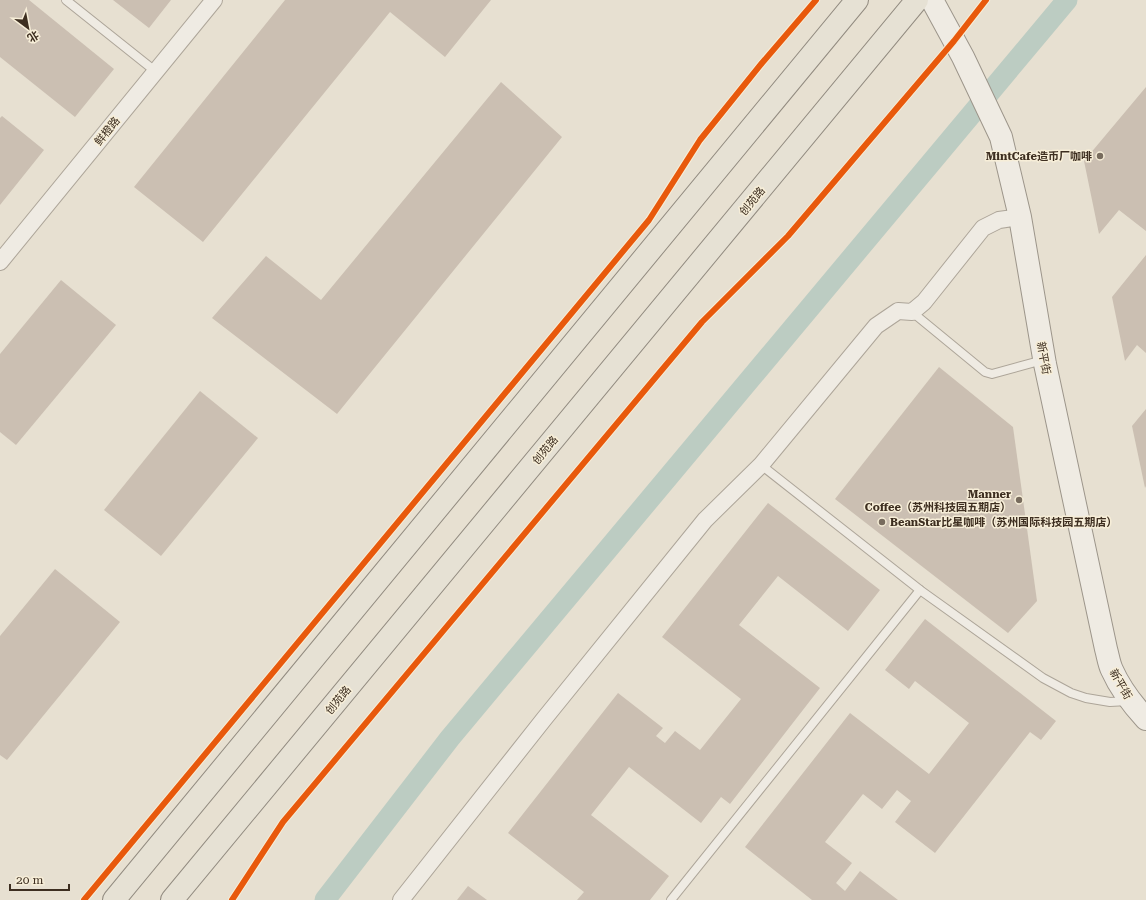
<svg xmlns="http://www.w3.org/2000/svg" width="1146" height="900" font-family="'Roboto Serif','Noto Sans SC',serif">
  <rect width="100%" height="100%" fill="#e7e0d1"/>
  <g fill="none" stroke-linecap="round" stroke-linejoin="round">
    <path stroke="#bcccc2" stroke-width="21" d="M 325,900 L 450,738 L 1067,0"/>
  </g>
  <g fill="#cbbfb2">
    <path d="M 0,0 L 29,0 L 114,69 L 75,117 L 0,57 Z"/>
    <path d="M 113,0 L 171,0 L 149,28 Z"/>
    <path d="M 285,0 L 491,0 L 445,57 L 390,12 L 203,242 L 134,187 Z"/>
    <path d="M 501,82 L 562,137 L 337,414 L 212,318 L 266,256 L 321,300 Z"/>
    <path d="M 1146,87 L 1146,231 L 1119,210 L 1099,234 L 1084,161 Z"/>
    <path d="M 2,116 L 44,150 L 0,205 L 0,118 Z"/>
    <path d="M 1146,255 L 1146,353 L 1137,345 L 1125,361 L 1112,297 Z"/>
    <path d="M 61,280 L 116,325 L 16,445 L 0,432 L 0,354 Z"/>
    <path d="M 939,367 L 1013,427 L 1037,601 L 1008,633 L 835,499 Z"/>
    <path d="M 200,391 L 258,438 L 161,556 L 104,510 Z"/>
    <path d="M 1146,409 L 1146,486 L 1145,488 L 1132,426 Z"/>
    <path d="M 768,503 L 880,590 L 848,631 L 778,576 L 739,625 L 820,688 L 730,804 L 721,797 L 701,823 L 629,767 L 591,815 L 669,876 L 650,900 L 577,900 L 584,892 L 508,833 L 618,693 L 663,728 L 656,736 L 665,743 L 675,731 L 700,750 L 741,699 L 662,637 Z"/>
    <path d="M 55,569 L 120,622 L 7,760 L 0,755 L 0,636 Z"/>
    <path d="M 925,619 L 1056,721 L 1041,740 L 1030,732 L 935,853 L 895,822 L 911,801 L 897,790 L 882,809 L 863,794 L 825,842 L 852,863 L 836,883 L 845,891 L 860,871 L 898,900 L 812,900 L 745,847 L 850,713 L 929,774 L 969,723 L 915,681 L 909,689 L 885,670 Z"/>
    <path d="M 468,886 L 487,900 L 457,900 Z"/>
  </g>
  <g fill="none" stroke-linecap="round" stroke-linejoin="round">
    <g stroke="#ada599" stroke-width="10">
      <g id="lane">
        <path d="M 66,0 L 155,71"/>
        <path d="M 912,312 L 985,372 L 992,374 L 1043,360"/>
        <path d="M 761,465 L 920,590 L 1043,678 L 1071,693 L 1086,698 L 1110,702 L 1128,701"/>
        <path d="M 671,900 L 920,590"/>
      </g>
    </g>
    <g stroke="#ada599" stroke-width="18">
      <g id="street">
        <path d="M 0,262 L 214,0"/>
        <path d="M 401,900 L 544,719 L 705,520 L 761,465 L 876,326 L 898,311 L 912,312 L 924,302 L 983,228 L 999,220 L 1020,217"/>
      </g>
    </g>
    <g stroke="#9c958a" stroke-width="24">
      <path id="secondary" d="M 932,0 L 963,57 L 1001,137 L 1020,217 L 1045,364 L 1106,649 C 1108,656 1109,664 1112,670 C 1120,688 1133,705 1146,719"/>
    </g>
    <g stroke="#928b80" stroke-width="24">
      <g id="primary">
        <path d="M 114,900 L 857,0"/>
        <path d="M 172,900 L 917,0"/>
      </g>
    </g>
    <use href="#lane" stroke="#efebe3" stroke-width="8"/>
    <use href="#street" stroke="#efebe3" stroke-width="16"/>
    <use href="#secondary" stroke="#efebe3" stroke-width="22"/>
    <use href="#primary" stroke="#e6e1d4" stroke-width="22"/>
    <g stroke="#f7eed8" stroke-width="8">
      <g id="cycleway">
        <path d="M 84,900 L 649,220 L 700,140 L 762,63 L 816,0"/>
        <path d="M 232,900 L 283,822 L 702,322 L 788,236 L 954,41 L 986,0"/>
      </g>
    </g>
    <use href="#cycleway" stroke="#e8590c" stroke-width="6"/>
  </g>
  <g fill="#786c5e" stroke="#f7eed8" stroke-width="1.5">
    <circle cx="1100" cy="156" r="4"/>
    <circle cx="1019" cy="500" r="4"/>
    <circle cx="882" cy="522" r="4"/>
  </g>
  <g text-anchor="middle" stroke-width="3" stroke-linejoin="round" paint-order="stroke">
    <g font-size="11" fill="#3d2e20" stroke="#f7eed8">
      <text transform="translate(107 131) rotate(-51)" y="4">鲜橙路</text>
      <text transform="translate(752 201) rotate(-50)" y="4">创苑路</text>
      <text transform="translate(1044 358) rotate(79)" y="4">新平街</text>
      <text transform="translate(545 450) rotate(-50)" y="4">创苑路</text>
      <text transform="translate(1121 684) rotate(60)" y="4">新平街</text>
      <text transform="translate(338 700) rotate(-50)" y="4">创苑路</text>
    </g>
    <g font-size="11" font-weight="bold" fill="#3d2e20" stroke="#f7eed8" text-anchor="end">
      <text x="1092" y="160">MintCafe造币厂咖啡</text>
      <text x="1011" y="498">Manner<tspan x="1011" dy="13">Coffee（苏州科技园五期店）</tspan></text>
      <text x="890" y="526" text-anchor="start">BeanStar比星咖啡（苏州国际科技园五期店）</text>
    </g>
  </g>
  <g transform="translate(28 28) rotate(148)" stroke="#f7eed8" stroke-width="3" paint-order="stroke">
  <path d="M0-3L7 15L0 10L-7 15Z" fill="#3d2e20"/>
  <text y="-6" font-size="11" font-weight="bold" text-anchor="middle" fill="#3d2e20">北</text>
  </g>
  <path d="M10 884v6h59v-6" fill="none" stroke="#3d2e20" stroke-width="2"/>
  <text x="16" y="884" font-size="12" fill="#3d2e20" stroke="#f7eed8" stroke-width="3" paint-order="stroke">20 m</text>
</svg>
